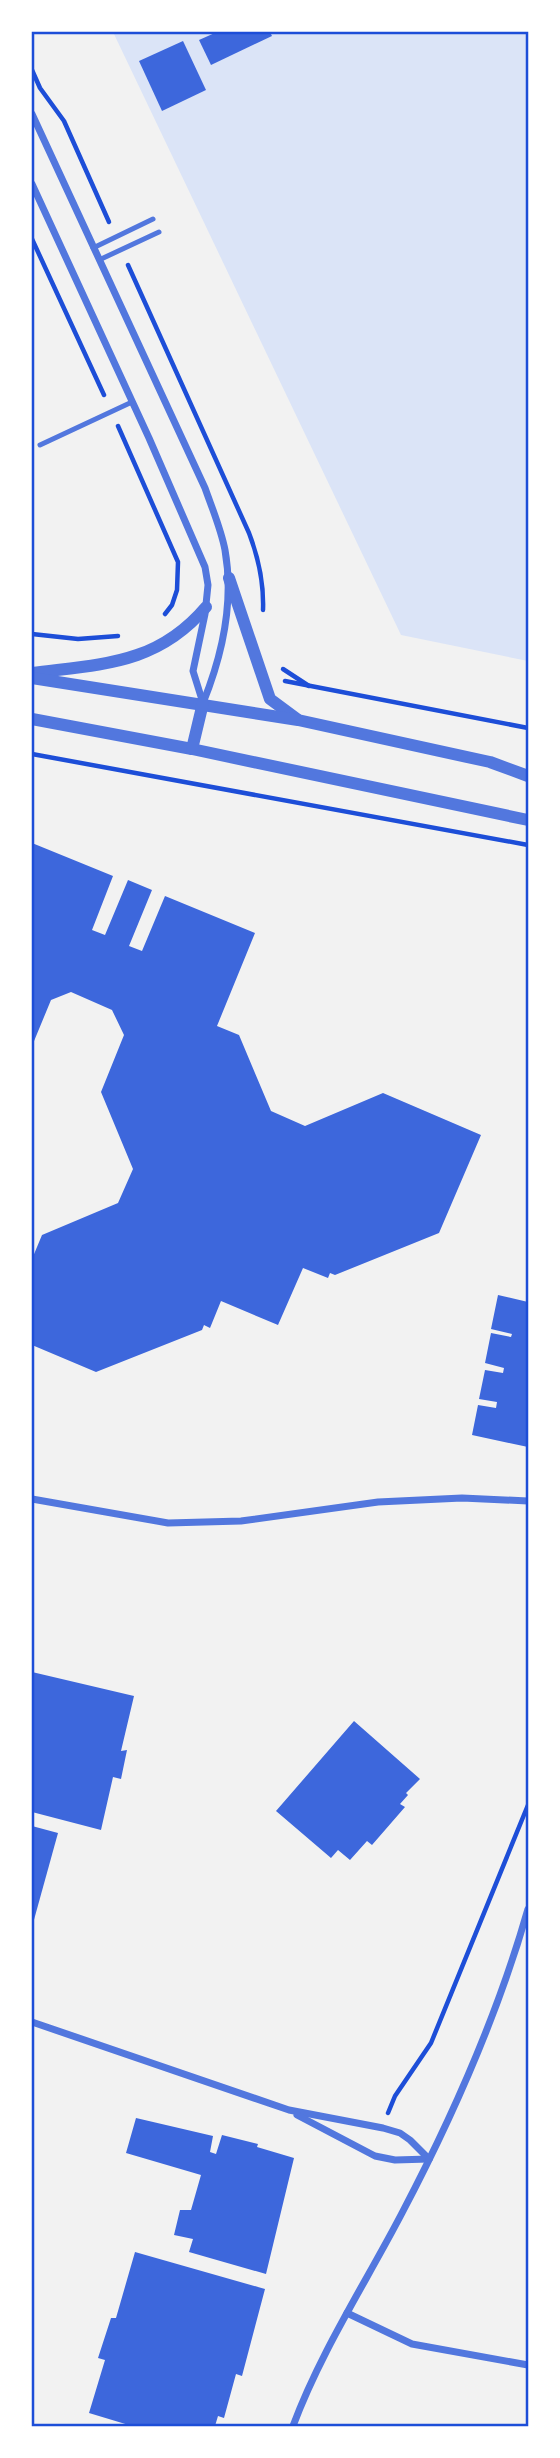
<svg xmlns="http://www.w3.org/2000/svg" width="560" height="2458" font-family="Overpass,sans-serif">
  <rect width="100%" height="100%" fill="#f2f2f2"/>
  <path fill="#dbe4f7" d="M 113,32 L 528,32 L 528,661 L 401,635 Z"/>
  <g fill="#3d67dc">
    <path d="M 217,32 L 270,32 L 272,36 L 211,65 L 199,40 Z"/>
    <path d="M 183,41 L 206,90 L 162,111 L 139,61 Z"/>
    <path d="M 32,843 L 113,876 L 92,930 L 105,935 L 128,880 L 152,890 L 129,946 L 142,951 L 165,896 L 255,933 L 217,1026 L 239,1035 L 271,1111 L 305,1126 L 383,1093 L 481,1135 L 439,1233 L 335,1275 L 330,1273 L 328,1278 L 303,1268 L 278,1325 L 221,1301 L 210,1328 L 204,1325 L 202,1330 L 96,1372 L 32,1345 L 32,1259 L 42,1235 L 118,1203 L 133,1169 L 101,1092 L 124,1035 L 112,1010 L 71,992 L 51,1000 L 32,1046 Z"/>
    <path d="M 498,1295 L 528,1302 L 528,1447 L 472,1435 L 478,1405 L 496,1408 L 497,1402 L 479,1399 L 485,1370 L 503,1373 L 504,1368 L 485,1363 L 491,1333 L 511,1337 L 512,1334 L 491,1329 Z"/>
    <path d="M 32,1672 L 134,1696 L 121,1751 L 127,1750 L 121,1779 L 113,1777 L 101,1830 L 32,1812 Z"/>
    <path d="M 354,1721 L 420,1779 L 406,1793 L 408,1795 L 400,1804 L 405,1807 L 372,1845 L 367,1841 L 350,1860 L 338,1850 L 331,1858 L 276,1811 Z"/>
    <path d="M 32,1826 L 58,1833 L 32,1927 Z"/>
    <path d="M 136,2118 L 213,2136 L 210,2152 L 216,2154 L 222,2135 L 258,2144 L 257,2147 L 294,2158 L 266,2274 L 189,2252 L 193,2239 L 174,2235 L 180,2210 L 191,2210 L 201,2175 L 126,2153 Z"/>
    <path d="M 135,2252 L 265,2289 L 242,2376 L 236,2374 L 224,2418 L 218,2416 L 215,2426 L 132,2426 L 89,2413 L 105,2360 L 98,2358 L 111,2318 L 116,2318 Z"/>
  </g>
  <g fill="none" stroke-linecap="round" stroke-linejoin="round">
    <g stroke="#1d4ed8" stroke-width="4.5">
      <path d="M 32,70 L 40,88 L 64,121 L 109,222"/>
      <path d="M 32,239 L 104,395"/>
      <path d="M 128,265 L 249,533 C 259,559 264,582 263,610"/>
      <path d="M 118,426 L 178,562 L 177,590 L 172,605 L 165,614"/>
      <path d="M 32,634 L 78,639 L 118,636"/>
      <path d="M 283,669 L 309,686"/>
      <path d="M 285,681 L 528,728"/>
      <path d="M 32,754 L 528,845"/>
      <path d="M 388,2113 L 395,2096 L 431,2043 L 528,1805"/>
    </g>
    <g stroke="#5277de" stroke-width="5">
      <path d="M 93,248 L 153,219"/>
      <path d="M 99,260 L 159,232"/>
      <path d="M 40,445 L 132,402"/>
    </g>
    <g stroke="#5277de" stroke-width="7">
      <path d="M 32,114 L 205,488 C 212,508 221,529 225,550 C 234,601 222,656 203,703"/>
      <path d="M 32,184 L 149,438 L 205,567 L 208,585 L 205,614 L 193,671 L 203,703"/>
      <path d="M 32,1499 L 168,1523 L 241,1521 L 378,1502 L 462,1498 L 528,1501"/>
      <path d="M 32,2022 L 289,2110 L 383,2128 L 400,2133 L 410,2140 L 429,2159"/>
      <path d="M 297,2115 L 375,2156 L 395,2160 L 429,2159"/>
      <path d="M 347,2313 L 412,2344 L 528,2365"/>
      <path d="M 293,2426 C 321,2351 365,2284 402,2213 C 453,2116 498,2014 528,1909"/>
    </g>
    <g stroke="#5277de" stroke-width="12">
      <path d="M 229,578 L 270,699 L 297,719"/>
      <path d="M 32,673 C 101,664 157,665 206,607"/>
      <path d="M 32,678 L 298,720 L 490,762 L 528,776"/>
      <path d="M 32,719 L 192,749 L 528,820"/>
      <path d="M 192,749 L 203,703"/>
    </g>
  </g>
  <rect width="560" height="2458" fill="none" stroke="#ffffff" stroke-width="66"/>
  <rect x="33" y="33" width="494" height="2392" fill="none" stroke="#1d4ed8" stroke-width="2.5"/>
</svg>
